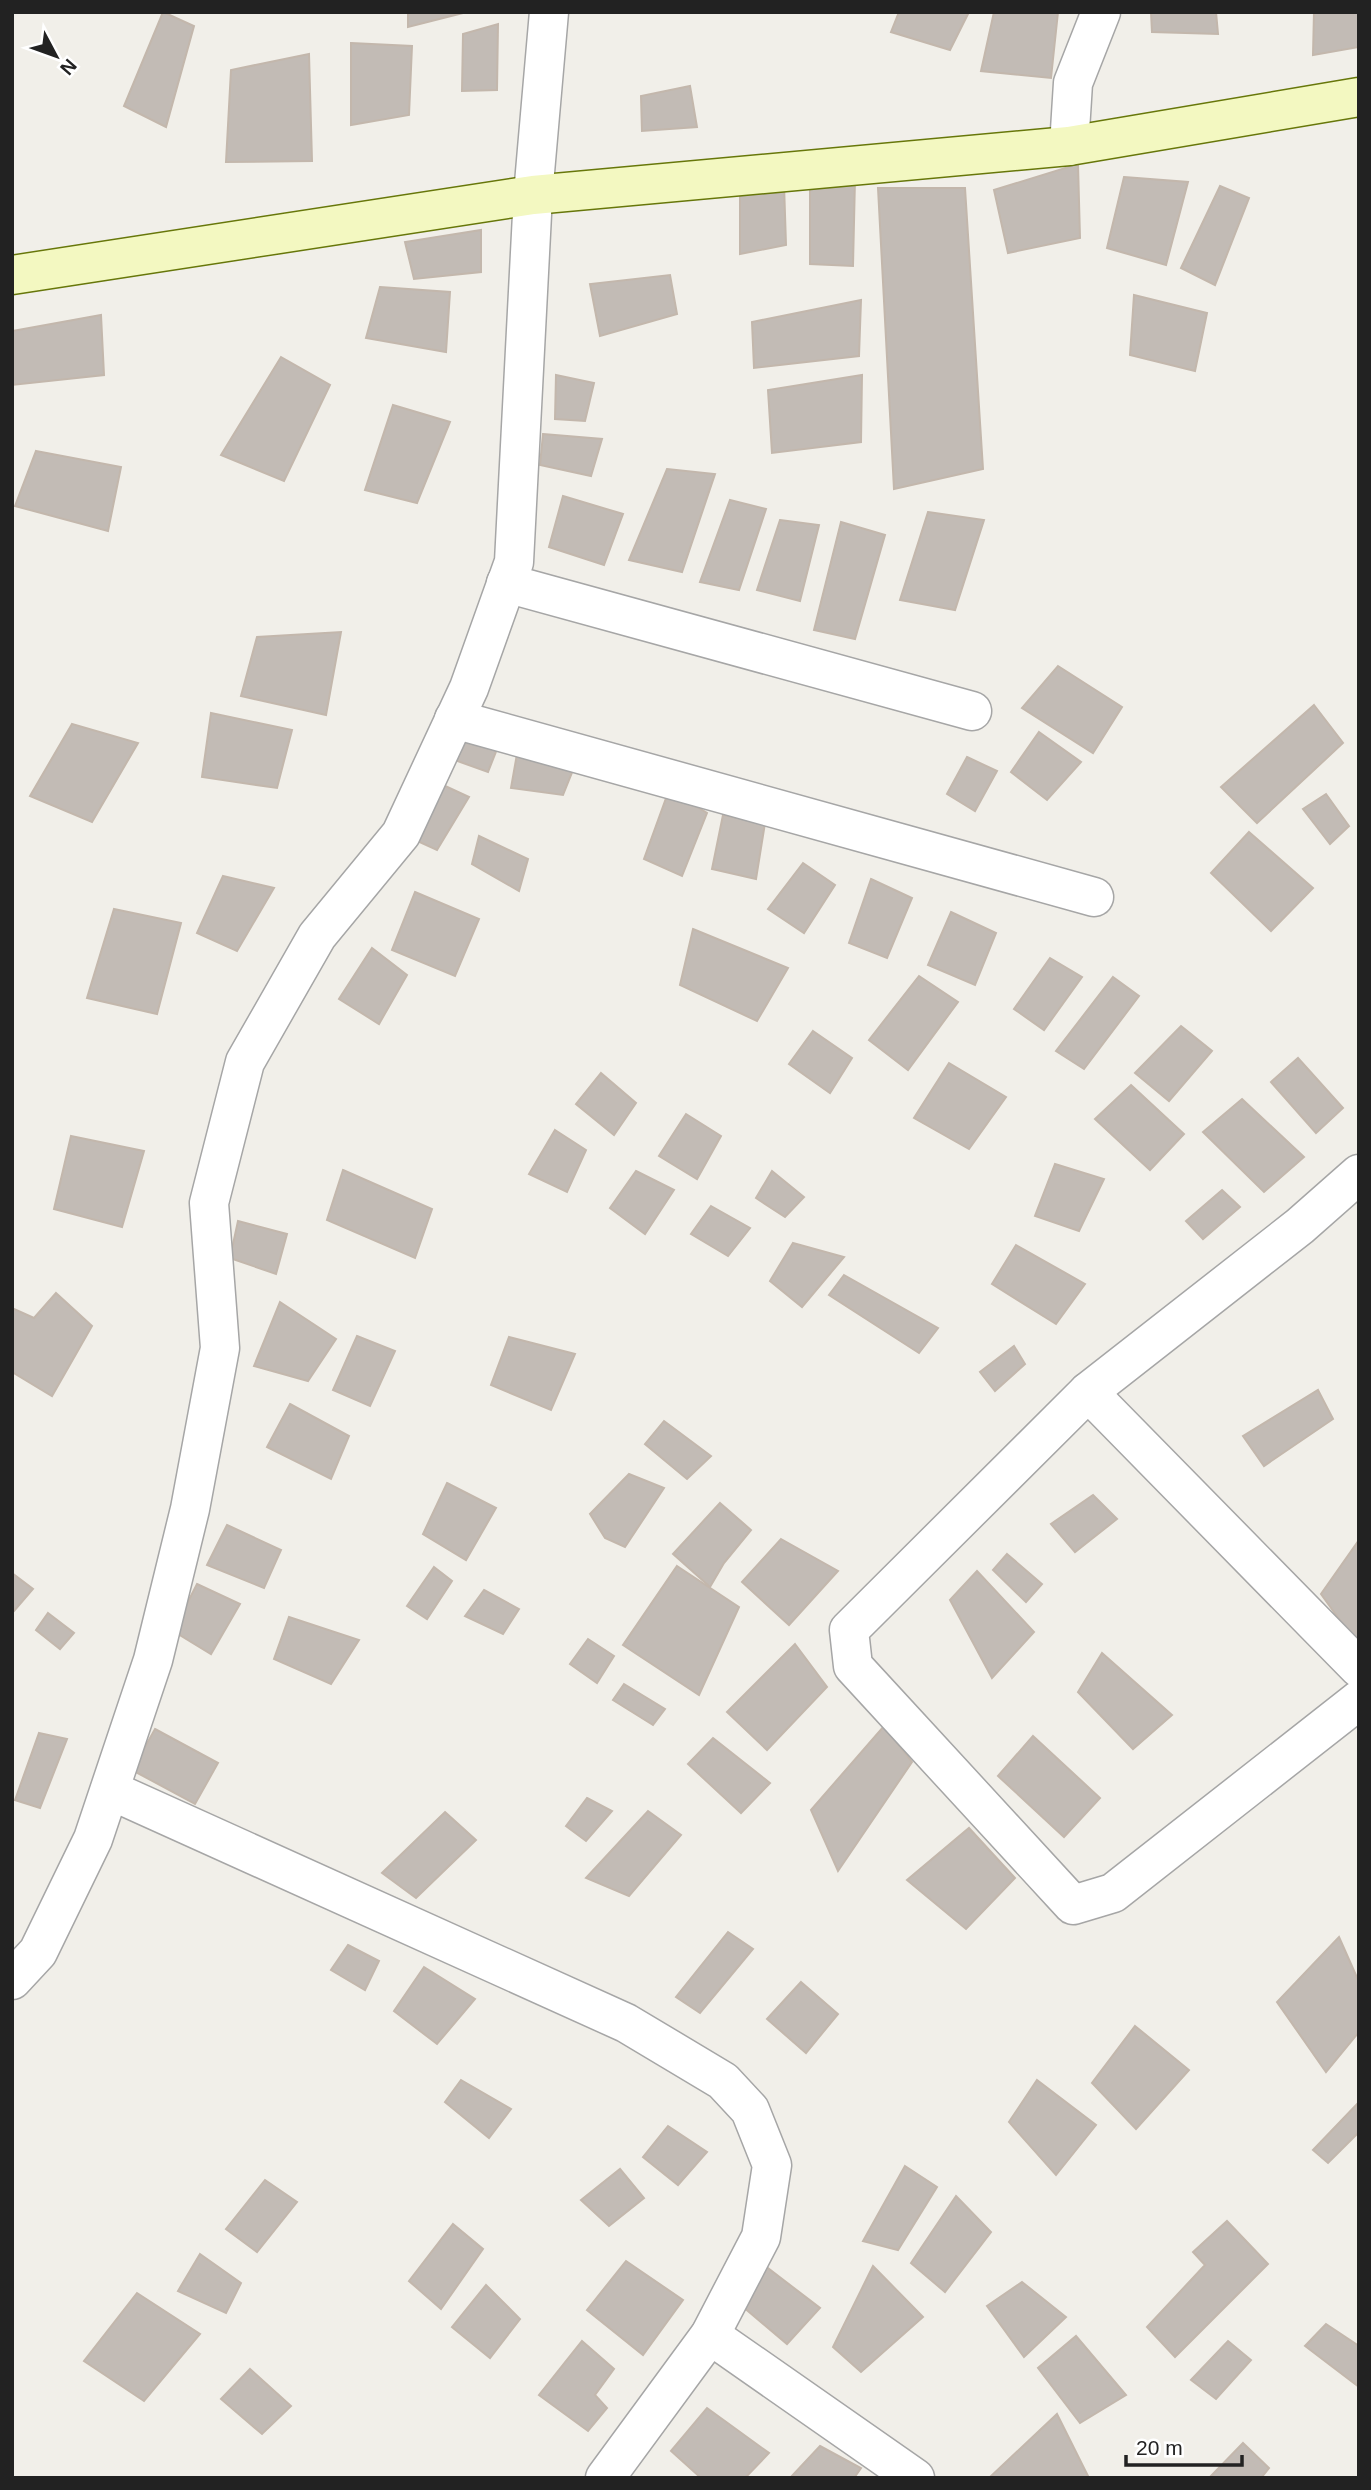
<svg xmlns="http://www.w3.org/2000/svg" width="1371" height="2490" font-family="Helvetica,sans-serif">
  <rect width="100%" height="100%" fill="#f1efe9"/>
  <g fill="#c2bbb5" stroke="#c3b7ac" stroke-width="2">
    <path d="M 163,12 L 194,26 L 166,127 L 124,106 Z"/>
    <path d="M 408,12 L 467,12 L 408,27 Z"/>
    <path d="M 899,12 L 969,12 L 950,50 L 891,32 Z"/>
    <path d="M 994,12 L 1058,12 L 1051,78 L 981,71 Z"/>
    <path d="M 1151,12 L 1216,12 L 1218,34 L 1152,32 Z"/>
    <path d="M 1314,12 L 1359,12 L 1359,47 L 1313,55 Z"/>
    <path d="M 498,24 L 497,90 L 462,91 L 463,34 Z"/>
    <path d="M 351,43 L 412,46 L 409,115 L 351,125 Z"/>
    <path d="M 309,54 L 312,161 L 226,162 L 231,70 Z"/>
    <path d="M 690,86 L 697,127 L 642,131 L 641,96 Z"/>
    <path d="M 1078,164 L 1080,238 L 1008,253 L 994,190 Z"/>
    <path d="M 1124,177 L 1188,182 L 1166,265 L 1107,248 Z"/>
    <path d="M 855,179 L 853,266 L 810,264 L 810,186 Z"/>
    <path d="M 784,184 L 786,245 L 740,254 L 740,190 Z"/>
    <path d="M 1220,186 L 1249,198 L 1215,285 L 1181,268 Z"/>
    <path d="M 878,188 L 965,188 L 983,469 L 894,489 Z"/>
    <path d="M 481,230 L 481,272 L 414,279 L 405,242 Z"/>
    <path d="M 670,275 L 677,314 L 600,336 L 590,284 Z"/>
    <path d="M 380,287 L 450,292 L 446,352 L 366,338 Z"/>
    <path d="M 1134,295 L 1207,313 L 1195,371 L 1130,355 Z"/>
    <path d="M 861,300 L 859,356 L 754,368 L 752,322 Z"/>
    <path d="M 101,315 L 104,375 L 12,385 L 12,331 Z"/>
    <path d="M 281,357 L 330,385 L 284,481 L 221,455 Z"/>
    <path d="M 556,375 L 594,383 L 585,421 L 555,419 Z"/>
    <path d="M 862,375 L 861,442 L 772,453 L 768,390 Z"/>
    <path d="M 393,405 L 450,422 L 417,503 L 365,490 Z"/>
    <path d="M 543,434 L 602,439 L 591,476 L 540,465 Z"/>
    <path d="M 36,451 L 121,467 L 108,531 L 15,506 Z"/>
    <path d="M 667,469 L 715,474 L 682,572 L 629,560 Z"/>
    <path d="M 563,496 L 623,514 L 604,565 L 549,547 Z"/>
    <path d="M 730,500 L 766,509 L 739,590 L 700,582 Z"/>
    <path d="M 928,512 L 984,520 L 955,610 L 900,600 Z"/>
    <path d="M 780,520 L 819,525 L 800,601 L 757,590 Z"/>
    <path d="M 841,522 L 885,535 L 855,639 L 814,630 Z"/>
    <path d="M 341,632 L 326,715 L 241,696 L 257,637 Z"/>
    <path d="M 1058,666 L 1122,707 L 1093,753 L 1022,708 Z"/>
    <path d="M 1314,705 L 1343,743 L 1257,823 L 1221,787 Z"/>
    <path d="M 211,713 L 292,730 L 277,788 L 202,777 Z"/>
    <path d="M 72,724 L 138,743 L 92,822 L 30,796 Z"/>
    <path d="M 1039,732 L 1081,762 L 1047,800 L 1011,772 Z"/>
    <path d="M 456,735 L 499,744 L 488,772 L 449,758 Z"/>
    <path d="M 517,754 L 575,765 L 563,795 L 511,788 Z"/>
    <path d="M 967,757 L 997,771 L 975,811 L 947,794 Z"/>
    <path d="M 443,785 L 469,797 L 437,850 L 413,839 Z"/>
    <path d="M 669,790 L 707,813 L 682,876 L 644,859 Z"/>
    <path d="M 1326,794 L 1349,826 L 1330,844 L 1303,809 Z"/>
    <path d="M 723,815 L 765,823 L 756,879 L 712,869 Z"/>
    <path d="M 1249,832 L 1313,888 L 1271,931 L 1211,873 Z"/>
    <path d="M 479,836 L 528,859 L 519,891 L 472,864 Z"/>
    <path d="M 803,863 L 835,885 L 804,933 L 768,909 Z"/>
    <path d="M 223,876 L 274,888 L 237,951 L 197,933 Z"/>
    <path d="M 871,879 L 912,898 L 887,958 L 849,943 Z"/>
    <path d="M 415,892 L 479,919 L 455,976 L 392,950 Z"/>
    <path d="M 114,909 L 181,923 L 157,1014 L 87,998 Z"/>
    <path d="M 951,912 L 996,933 L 975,985 L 928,965 Z"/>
    <path d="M 693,929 L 788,968 L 757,1021 L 680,985 Z"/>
    <path d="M 372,948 L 407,975 L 379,1024 L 339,999 Z"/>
    <path d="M 1050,958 L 1082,977 L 1044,1030 L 1014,1009 Z"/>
    <path d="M 919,976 L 958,1002 L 908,1070 L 869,1040 Z"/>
    <path d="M 1113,977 L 1139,996 L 1084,1069 L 1056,1051 Z"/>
    <path d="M 1181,1026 L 1212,1051 L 1169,1101 L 1135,1073 Z"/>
    <path d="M 813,1031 L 852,1058 L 830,1093 L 789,1064 Z"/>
    <path d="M 1298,1058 L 1343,1108 L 1316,1133 L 1271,1082 Z"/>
    <path d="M 949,1063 L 1006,1097 L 969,1149 L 914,1118 Z"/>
    <path d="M 601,1073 L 636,1103 L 614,1135 L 576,1104 Z"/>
    <path d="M 1131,1085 L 1184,1134 L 1150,1170 L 1095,1119 Z"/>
    <path d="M 1242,1099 L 1304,1157 L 1264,1192 L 1203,1132 Z"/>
    <path d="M 686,1114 L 721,1136 L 697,1179 L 659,1156 Z"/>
    <path d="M 555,1130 L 586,1150 L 567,1192 L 529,1174 Z"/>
    <path d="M 71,1136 L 144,1151 L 122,1227 L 54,1209 Z"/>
    <path d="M 1055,1164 L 1104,1179 L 1079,1231 L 1035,1216 Z"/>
    <path d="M 343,1170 L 432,1209 L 415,1258 L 327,1220 Z"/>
    <path d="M 636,1171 L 674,1190 L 645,1234 L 610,1208 Z"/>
    <path d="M 772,1171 L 804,1197 L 785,1217 L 756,1198 Z"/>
    <path d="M 1222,1190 L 1240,1207 L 1203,1239 L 1186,1221 Z"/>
    <path d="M 711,1206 L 750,1228 L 728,1256 L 691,1234 Z"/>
    <path d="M 238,1221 L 287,1234 L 276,1274 L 230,1258 Z"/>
    <path d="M 793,1243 L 844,1257 L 802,1307 L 770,1281 Z"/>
    <path d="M 1016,1245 L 1085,1284 L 1056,1324 L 992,1284 Z"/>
    <path d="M 844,1275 L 938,1328 L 919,1353 L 829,1295 Z"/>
    <path d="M 56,1293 L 92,1326 L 52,1396 L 12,1372 L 12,1308 L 34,1318 Z"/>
    <path d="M 280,1302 L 336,1339 L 308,1381 L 254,1366 Z"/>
    <path d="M 357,1336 L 395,1351 L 370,1406 L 333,1390 Z"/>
    <path d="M 509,1337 L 575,1354 L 551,1410 L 491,1385 Z"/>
    <path d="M 1014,1346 L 1025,1364 L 995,1391 L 980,1372 Z"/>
    <path d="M 1318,1390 L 1333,1419 L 1264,1466 L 1243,1436 Z"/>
    <path d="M 290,1404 L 349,1436 L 331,1479 L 267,1447 Z"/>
    <path d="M 664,1421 L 711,1456 L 687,1479 L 645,1444 Z"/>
    <path d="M 629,1474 L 664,1488 L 625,1547 L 605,1538 L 590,1514 Z"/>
    <path d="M 447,1483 L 496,1508 L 466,1560 L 423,1534 Z"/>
    <path d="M 1093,1495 L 1117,1519 L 1075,1552 L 1051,1524 Z"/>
    <path d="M 720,1503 L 751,1530 L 724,1563 L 710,1587 L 673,1554 Z"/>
    <path d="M 227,1525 L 281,1550 L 264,1588 L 207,1565 Z"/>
    <path d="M 781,1539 L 838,1571 L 789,1625 L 742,1582 Z"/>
    <path d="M 1359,1540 L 1359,1647 L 1321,1594 Z"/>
    <path d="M 1007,1554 L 1042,1584 L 1026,1602 L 993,1570 Z"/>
    <path d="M 677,1566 L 739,1607 L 699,1695 L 623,1645 Z"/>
    <path d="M 434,1567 L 452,1581 L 427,1619 L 407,1606 Z"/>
    <path d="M 977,1571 L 1034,1632 L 992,1678 L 950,1600 Z"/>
    <path d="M 12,1573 L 33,1589 L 14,1611 L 12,1610 Z"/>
    <path d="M 197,1584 L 240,1604 L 211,1654 L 173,1631 Z"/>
    <path d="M 484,1590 L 519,1609 L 503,1634 L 465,1616 Z"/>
    <path d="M 48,1613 L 74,1633 L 60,1649 L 36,1630 Z"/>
    <path d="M 289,1617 L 359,1640 L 331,1684 L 274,1659 Z"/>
    <path d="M 588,1639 L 614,1656 L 597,1683 L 570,1664 Z"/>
    <path d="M 795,1644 L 827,1687 L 767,1750 L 727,1712 Z"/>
    <path d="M 1102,1653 L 1172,1715 L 1133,1749 L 1078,1692 Z"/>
    <path d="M 624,1684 L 665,1709 L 653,1725 L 613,1700 Z"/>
    <path d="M 884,1726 L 912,1762 L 838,1871 L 811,1810 Z"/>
    <path d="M 155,1729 L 218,1763 L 195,1804 L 132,1770 Z"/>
    <path d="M 39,1733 L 67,1739 L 40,1808 L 15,1800 Z"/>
    <path d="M 1033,1736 L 1100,1798 L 1064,1837 L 998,1776 Z"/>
    <path d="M 713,1738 L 770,1783 L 741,1813 L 688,1764 Z"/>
    <path d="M 587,1798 L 612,1811 L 586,1841 L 566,1826 Z"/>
    <path d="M 648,1811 L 681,1835 L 629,1896 L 586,1878 Z"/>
    <path d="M 445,1812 L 476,1840 L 416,1898 L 382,1873 Z"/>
    <path d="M 969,1828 L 1015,1878 L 966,1929 L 907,1880 Z"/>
    <path d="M 728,1932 L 753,1949 L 700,2013 L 676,1997 Z"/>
    <path d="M 1339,1937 L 1359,1982 L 1359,2032 L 1326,2072 L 1277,2002 Z"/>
    <path d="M 348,1945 L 379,1961 L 365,1990 L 331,1970 Z"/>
    <path d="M 424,1967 L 475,1999 L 437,2044 L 394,2011 Z"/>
    <path d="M 801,1982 L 838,2014 L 806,2053 L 767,2019 Z"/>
    <path d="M 1135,2026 L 1189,2070 L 1136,2129 L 1092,2083 Z"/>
    <path d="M 461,2080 L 511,2109 L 489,2138 L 445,2102 Z"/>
    <path d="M 1037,2080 L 1096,2125 L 1056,2175 L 1009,2122 Z"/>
    <path d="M 1359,2102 L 1359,2132 L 1328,2163 L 1313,2150 Z"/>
    <path d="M 668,2126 L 707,2152 L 678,2185 L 643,2157 Z"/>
    <path d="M 905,2166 L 937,2187 L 898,2250 L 863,2241 Z"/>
    <path d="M 620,2169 L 644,2198 L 609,2226 L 581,2200 Z"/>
    <path d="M 265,2180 L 297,2202 L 257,2252 L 226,2229 Z"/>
    <path d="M 956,2196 L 991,2232 L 945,2292 L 911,2263 Z"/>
    <path d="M 1227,2221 L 1268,2264 L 1175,2357 L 1147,2327 L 1205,2265 L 1193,2252 Z"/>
    <path d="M 453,2224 L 483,2249 L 441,2309 L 409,2281 Z"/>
    <path d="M 200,2254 L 241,2283 L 226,2313 L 178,2291 Z"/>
    <path d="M 626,2261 L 683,2300 L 643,2355 L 587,2310 Z"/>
    <path d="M 764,2265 L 820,2308 L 787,2344 L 742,2306 Z"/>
    <path d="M 873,2266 L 923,2317 L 861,2372 L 833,2347 Z"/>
    <path d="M 1022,2282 L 1066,2317 L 1024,2357 L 987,2306 Z"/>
    <path d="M 486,2285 L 520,2319 L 490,2358 L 452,2327 Z"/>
    <path d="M 137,2293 L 200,2334 L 144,2401 L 84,2361 Z"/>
    <path d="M 1326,2324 L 1359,2346 L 1359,2387 L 1305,2346 Z"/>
    <path d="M 1076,2336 L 1126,2395 L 1080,2423 L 1038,2368 Z"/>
    <path d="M 582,2341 L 614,2369 L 595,2395 L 607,2408 L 588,2431 L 539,2395 Z"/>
    <path d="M 1228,2341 L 1251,2360 L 1216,2399 L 1191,2380 Z"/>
    <path d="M 250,2369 L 291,2406 L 262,2434 L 221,2399 Z"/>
    <path d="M 707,2408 L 769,2453 L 745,2478 L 701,2478 L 671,2451 Z"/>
    <path d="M 1057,2414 L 1089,2478 L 989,2478 Z"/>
    <path d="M 1243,2443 L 1269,2468 L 1261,2478 L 1209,2478 Z"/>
    <path d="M 820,2446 L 861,2468 L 854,2478 L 790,2478 Z"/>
  </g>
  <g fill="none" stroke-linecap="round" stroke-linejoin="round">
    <g stroke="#a6a6a6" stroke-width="41">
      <g id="street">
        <path d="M 1069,146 L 1073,83 L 1101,12"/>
        <path d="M 506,583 L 972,711"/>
        <path d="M 454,719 L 1094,897"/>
        <path d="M 1359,1174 L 1300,1226 L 1088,1392 L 849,1630 L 853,1666 L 1073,1905 L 1113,1893 L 1359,1700"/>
        <path d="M 1088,1392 L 1359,1668"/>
        <path d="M 110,1790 L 626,2023 L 723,2081 L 750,2110 L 772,2165 L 761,2237 L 710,2335 L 605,2478"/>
        <path d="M 12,1980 L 38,1952 L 93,1839 L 153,1660 L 190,1509 L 220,1348 L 209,1203 L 245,1062 L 317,936 L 401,834 L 469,688 L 514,562 L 533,195 L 549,12"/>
        <path d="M 710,2335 L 915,2478"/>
      </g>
    </g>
    <g stroke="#67770a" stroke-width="41">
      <path id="secondary" d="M 12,275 L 533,195 L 1069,146 L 1359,97"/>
    </g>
    <use href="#street" stroke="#fff" stroke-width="38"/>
    <use href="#secondary" stroke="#f3f8c1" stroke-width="38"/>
  </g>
  <rect width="1371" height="2490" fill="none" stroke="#222222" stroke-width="28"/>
  <g transform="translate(56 56) rotate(131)" stroke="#ffffff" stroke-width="5" paint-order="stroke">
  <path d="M0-5L12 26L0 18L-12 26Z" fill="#222222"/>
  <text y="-10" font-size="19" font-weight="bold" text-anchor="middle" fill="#222222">N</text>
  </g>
  <path d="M1126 2455v10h116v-10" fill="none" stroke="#222222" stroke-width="3.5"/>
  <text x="1136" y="2455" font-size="21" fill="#222222" stroke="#ffffff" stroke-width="5" paint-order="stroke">20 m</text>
</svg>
